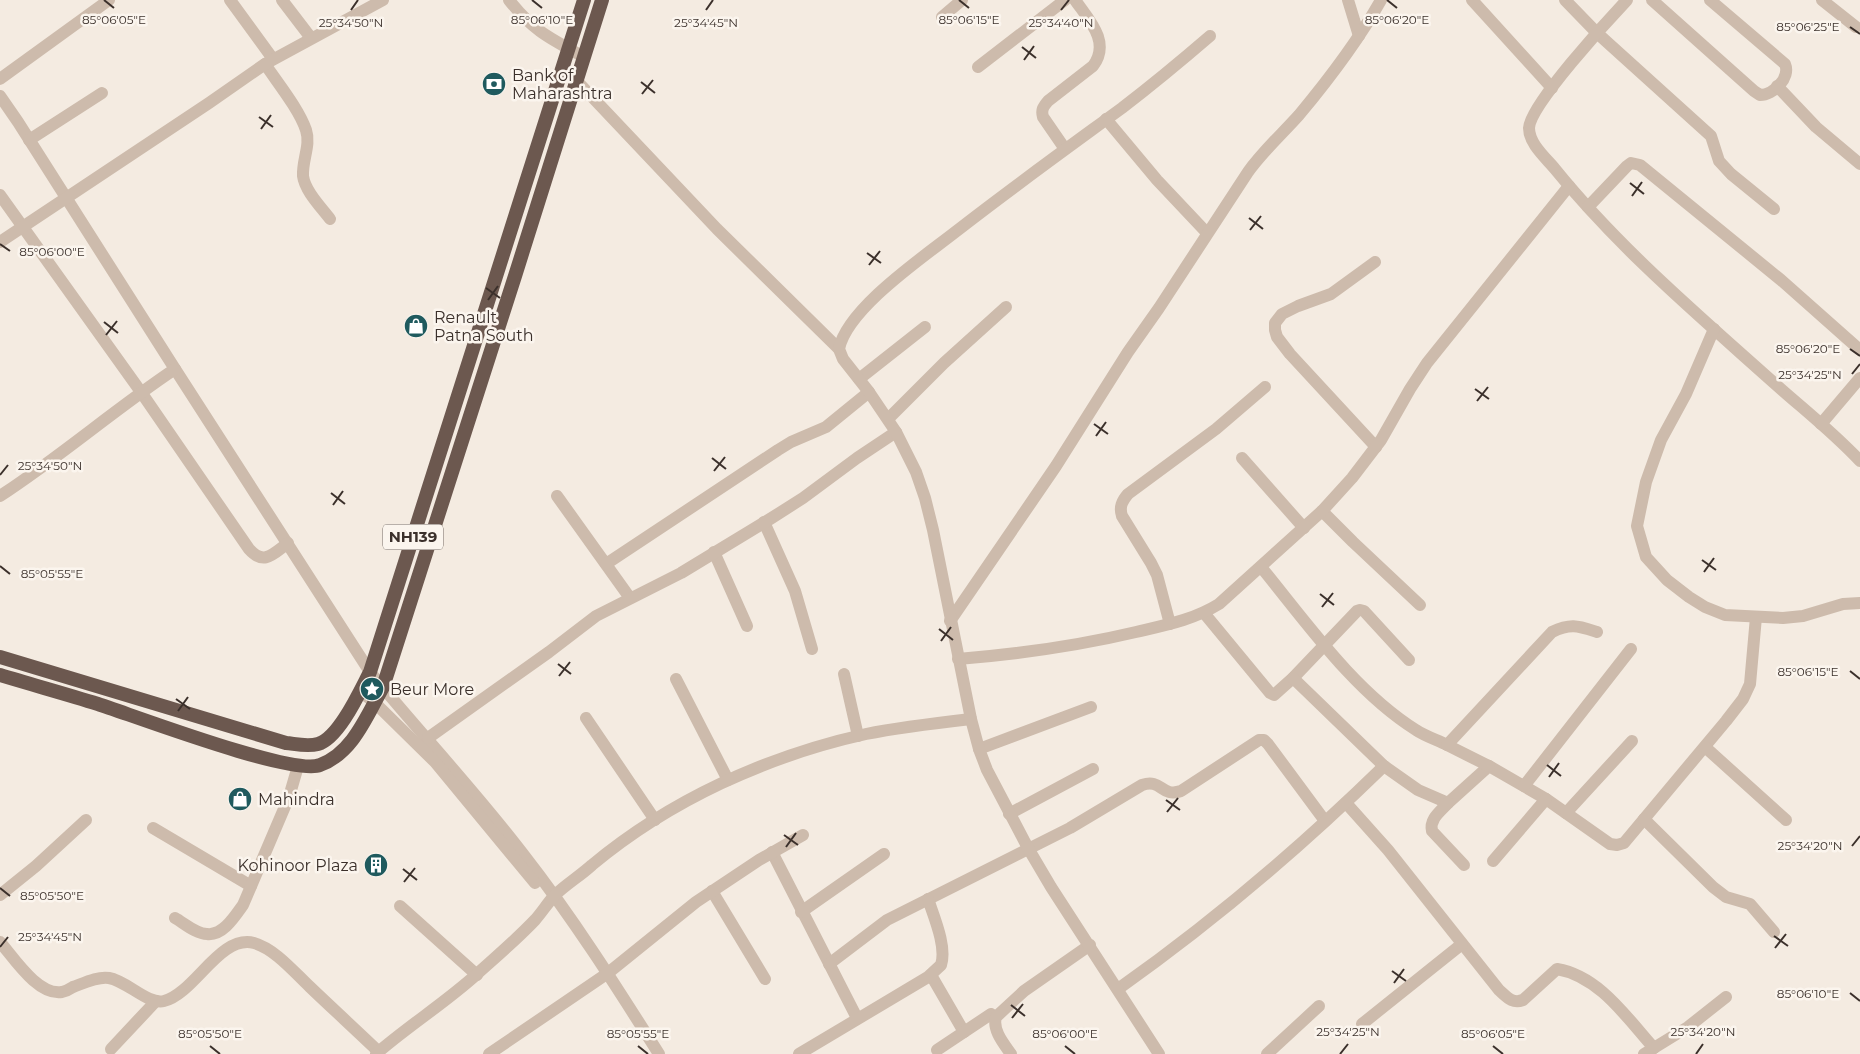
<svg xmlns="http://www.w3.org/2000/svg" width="1860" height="1054" font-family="Montserrat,sans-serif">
  <rect width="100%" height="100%" fill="#f4ebe1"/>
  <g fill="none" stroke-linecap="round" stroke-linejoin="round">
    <g stroke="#cdbbac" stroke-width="12">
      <path d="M 230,0 L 273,59"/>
      <path d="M 282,0 L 311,38"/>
      <path d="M 509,0 C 533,31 551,39 584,57"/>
      <path d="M 1348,0 L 1359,36"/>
      <path d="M 1472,0 L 1552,88"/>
      <path d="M 1565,0 L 1597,33 L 1711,136 L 1719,161 L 1731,174 L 1774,209"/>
      <path d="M 1627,0 C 1608,20 1530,105 1529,128 C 1529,144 1546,158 1555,169 C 1619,248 1697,314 1773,382 C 1802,408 1833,432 1860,461"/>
      <path d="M 1652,0 L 1754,91 L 1760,95 C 1773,95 1791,78 1785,64 L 1710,0"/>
      <path d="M 1822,0 L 1856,27"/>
      <path d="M 942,17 L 962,0"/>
      <path d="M 265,64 C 277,82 299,109 306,130 C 311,145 302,160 303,176 C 305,191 321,207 330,219"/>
      <path d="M 978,67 L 1065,0"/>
      <path d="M 0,79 L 109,0"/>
      <path d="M 577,81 L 717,229 L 839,349"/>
      <path d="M 1777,86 L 1816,127 L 1860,164"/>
      <path d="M 0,96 L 18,122 L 175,369 L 370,672 C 420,733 475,791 523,854 C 573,918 616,986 659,1054"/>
      <path d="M 1106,119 L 1157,180 L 1207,233"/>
      <path d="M 29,140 L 102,93"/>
      <path d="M 1065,149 L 1043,117 C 1041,110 1043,107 1048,101 L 1093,66 C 1111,42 1089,20 1075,0"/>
      <path d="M 0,195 L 141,392 L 249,549 C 264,566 273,554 288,543"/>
      <path d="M 1588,207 L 1627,166 L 1631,163 L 1640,165 L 1781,280 L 1860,350"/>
      <path d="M 0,242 L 209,103 L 265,64 L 383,0"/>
      <path d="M 1375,262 L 1331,294 L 1298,306 L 1282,314 L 1275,323 L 1275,330 L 1277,337 L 1290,354 L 1376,447"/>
      <path d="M 1714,329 L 1686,394 L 1661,440 L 1646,482 L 1637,526 L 1646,557 L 1667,580 L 1689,597 L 1705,607 L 1725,615 L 1783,618 L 1803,616 L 1843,604 L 1860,603"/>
      <path d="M 859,379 L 925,327"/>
      <path d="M 888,419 L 944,363 L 1006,307"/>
      <path d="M 1821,424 L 1860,378"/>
      <path d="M 1242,458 L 1304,528"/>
      <path d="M 0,496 C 60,457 115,409 175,369"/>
      <path d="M 557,496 L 630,598"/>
      <path d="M 1322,511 L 1353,542 L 1420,605"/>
      <path d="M 764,522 L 795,591 L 812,649"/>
      <path d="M 714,552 L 747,626"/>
      <path d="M 606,564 L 778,450 L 791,442 L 826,427 L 869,392"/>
      <path d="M 1261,567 C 1307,623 1354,691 1416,730 C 1425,736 1437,740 1447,745 L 1552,632 C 1571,623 1578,626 1597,632"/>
      <path d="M 1204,613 L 1270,693 L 1274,695 L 1293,678 L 1357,611 L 1360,610 L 1364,611 L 1409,660"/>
      <path d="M 950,621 L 1056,466 L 1128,352 L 1159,308 L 1248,172 C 1263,151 1282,134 1299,115 C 1329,79 1358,41 1381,0"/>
      <path d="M 1170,624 L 1157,575 L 1151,563 L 1122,516 C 1119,507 1122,501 1128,494 L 1216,429 L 1265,387"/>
      <path d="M 958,659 C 1019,654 1077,646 1136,632 C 1166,625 1193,620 1219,604 L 1322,511 L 1352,478 L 1381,440 L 1410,389 L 1427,363 L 1569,186"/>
      <path d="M 844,674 L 858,736"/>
      <path d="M 1293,678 L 1384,766 L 1418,790 L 1448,803 L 1489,766 L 1546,799 L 1610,844 L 1617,845 L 1624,843 L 1726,721 L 1743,699 L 1750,684 L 1756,617"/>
      <path d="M 676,679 L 728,780"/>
      <path d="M 360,691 L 374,702 L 435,762 L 535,883"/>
      <path d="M 586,718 L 655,820"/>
      <path d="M 428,738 L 549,652 L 596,616 L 681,573 L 770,519 L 803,498 L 857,458 L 896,432"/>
      <path d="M 1447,745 L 1489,766"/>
      <path d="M 1705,747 L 1786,820"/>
      <path d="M 979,749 L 1091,707"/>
      <path d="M 1524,786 L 1631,649"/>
      <path d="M 1346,803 L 1388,850 L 1499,990 C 1507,997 1512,1004 1523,1000 L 1557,969 C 1599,976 1627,1018 1654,1048"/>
      <path d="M 1448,803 C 1441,811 1429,819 1432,831 L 1464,865"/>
      <path d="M 1566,813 L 1632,741"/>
      <path d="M 1009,814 L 1093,769"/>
      <path d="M 1644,819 L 1713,887 L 1726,897 L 1750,904 L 1774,932"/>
      <path d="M 153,828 L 251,886"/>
      <path d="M 772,852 L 857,1018"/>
      <path d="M 1493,861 L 1546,799"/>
      <path d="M 712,891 L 765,979"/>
      <path d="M 0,895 L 36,866 L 86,820"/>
      <path d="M 400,906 L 477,975"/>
      <path d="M 801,912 L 884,854"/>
      <path d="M 175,918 C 184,923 196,934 207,934 C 223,936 235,916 243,905 L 289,797 L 298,766"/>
      <path d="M 0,942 C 14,958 38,996 62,992 C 66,991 70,989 73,987 C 84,983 98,976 109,978 C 127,981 148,1005 164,1001 C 195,993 220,934 254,943 C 275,949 294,972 310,987 C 333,1009 356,1030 379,1052"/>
      <path d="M 829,964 L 887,920 L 1070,828 L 1142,785 C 1162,778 1161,798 1181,791 L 1259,740 L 1264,740 L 1268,744 L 1325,821"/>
      <path d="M 931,975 L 964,1032"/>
      <path d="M 1118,989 C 1213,922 1301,847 1384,766"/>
      <path d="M 1362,1024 L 1462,944"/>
      <path d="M 111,1049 L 156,1001"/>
      <path d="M 937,1050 L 991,1014"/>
      <path d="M 376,1054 C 408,1026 445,1003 477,974 C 497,956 517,939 535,920 C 542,912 547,904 554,896 C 565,885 580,876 592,865 C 670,800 767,756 866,734 C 901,727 936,723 971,719"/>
      <path d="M 489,1054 L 608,973 L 696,902 L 759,860 L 803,835"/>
      <path d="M 799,1054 L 928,977 L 941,965 C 947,947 934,917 928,899"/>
      <path d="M 1011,1054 C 1004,1044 992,1030 996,1017 L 1024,991 L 1090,945"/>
      <path d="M 1159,1054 L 1051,887 L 1028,848 L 987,770 L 979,749 L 971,719 L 933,530 L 925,498 L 916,472 L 896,432 L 869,392 L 843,359 L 839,349 C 847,309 922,258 954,233 C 1009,190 1066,149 1122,108 C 1152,85 1181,61 1210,36"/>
      <path d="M 1267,1054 L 1319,1006"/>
      <path d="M 1644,1054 L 1688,1027 L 1726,997"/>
    </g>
    <g stroke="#6c584f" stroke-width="14">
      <path d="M 0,657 L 286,743 C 296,744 307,747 318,744 C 339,738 360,691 370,672 L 584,0"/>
      <path d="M 0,675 C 33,685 66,694 98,704 C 135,716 293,776 320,765 C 353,753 367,715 383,687 L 515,276 L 602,0"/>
    </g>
  </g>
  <path fill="none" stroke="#3b302b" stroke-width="2" d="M 104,0 L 114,8M 532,0 L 542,8M 959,0 L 969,8M 1387,0 L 1397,8M 351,10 L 358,0M 706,10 L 713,0M 1061,10 L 1069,0M 1850,27 L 1860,34M 1022,47 L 1036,58M 1024,60 L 1034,46M 641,82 L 655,93M 642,94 L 653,80M 259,117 L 273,127M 261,129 L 271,115M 1630,183 L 1644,194M 1632,196 L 1642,182M 1249,218 L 1263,229M 1250,230 L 1261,216M 0,244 L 10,251M 867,253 L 881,263M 869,265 L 880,251M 486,288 L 500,298M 488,300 L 498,286M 104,322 L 118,333M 106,335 L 117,321M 1850,349 L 1860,356M 1852,374 L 1860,364M 1475,389 L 1489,399M 1477,401 L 1488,387M 1094,424 L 1108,434M 1096,436 L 1106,422M 712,458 L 726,469M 714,471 L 725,457M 0,475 L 8,465M 331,493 L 345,504M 333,505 L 343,491M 1702,560 L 1716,570M 0,566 L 10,574M 1704,572 L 1714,558M 1320,594 L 1334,605M 1322,607 L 1333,593M 939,629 L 953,640M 941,641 L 951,627M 558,664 L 571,674M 1850,671 L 1860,679M 559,676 L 570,662M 176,699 L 190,709M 178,711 L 188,697M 1547,765 L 1561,776M 1549,777 L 1559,763M 1166,800 L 1180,810M 1167,812 L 1178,798M 784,835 L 798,845M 1852,846 L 1860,836M 786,847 L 796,833M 403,869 L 417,880M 404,882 L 415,868M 0,888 L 10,896M 1774,936 L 1788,946M 0,947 L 8,937M 1775,948 L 1786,934M 1392,971 L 1406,981M 1394,983 L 1404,969M 1850,993 L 1860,1001M 1011,1005 L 1025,1016M 1012,1018 L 1023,1004M 210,1046 L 220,1054M 638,1046 L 648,1054M 1065,1046 L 1075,1054M 1493,1046 L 1503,1054M 1340,1054 L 1348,1044M 1696,1054 L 1703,1044"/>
  <defs>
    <g id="bank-disc" transform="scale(1.25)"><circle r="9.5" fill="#1f5a5e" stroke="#fbf5ee"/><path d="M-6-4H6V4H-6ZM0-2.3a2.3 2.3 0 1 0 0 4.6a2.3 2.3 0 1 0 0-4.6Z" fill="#fff"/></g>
    <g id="shop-disc" transform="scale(1.25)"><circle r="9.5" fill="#1f5a5e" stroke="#fbf5ee"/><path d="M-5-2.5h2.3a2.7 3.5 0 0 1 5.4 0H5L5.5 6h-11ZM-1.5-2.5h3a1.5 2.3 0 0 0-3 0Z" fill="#fff"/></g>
    <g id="sight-disc" transform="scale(1.25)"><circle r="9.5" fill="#1f5a5e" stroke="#fbf5ee"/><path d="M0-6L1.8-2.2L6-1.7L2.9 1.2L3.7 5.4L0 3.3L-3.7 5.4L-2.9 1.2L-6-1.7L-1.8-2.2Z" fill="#fff"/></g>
    <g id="building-disc" transform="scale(1.25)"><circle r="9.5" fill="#1f5a5e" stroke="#fbf5ee"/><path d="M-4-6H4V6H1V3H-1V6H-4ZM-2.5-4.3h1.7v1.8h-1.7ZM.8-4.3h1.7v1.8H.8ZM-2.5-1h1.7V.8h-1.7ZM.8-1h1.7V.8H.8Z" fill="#fff"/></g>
  </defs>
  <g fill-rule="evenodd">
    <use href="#bank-disc" x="494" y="84"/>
    <use href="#shop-disc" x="416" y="326"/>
    <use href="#sight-disc" x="372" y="689"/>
    <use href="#shop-disc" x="240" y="799"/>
    <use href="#building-disc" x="376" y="865"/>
  </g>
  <g text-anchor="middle" stroke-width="5" stroke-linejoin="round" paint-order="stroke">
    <rect fill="#fbf5ee" stroke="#756b66" stroke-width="1" x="383" y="524.5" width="60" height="25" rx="4"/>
    <g font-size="15" font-weight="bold" fill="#3b302b">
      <text x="413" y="542">NH139</text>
    </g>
    <g font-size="16" fill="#3b302b" stroke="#fbf5ee" text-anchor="start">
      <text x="512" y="81">Bank of<tspan x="512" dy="18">Maharashtra</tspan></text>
      <text x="434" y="323">Renault<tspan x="434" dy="18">Patna South</tspan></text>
      <text x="390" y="695">Beur More</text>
      <text x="258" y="805">Mahindra</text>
      <text x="358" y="871" text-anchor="end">Kohinoor Plaza</text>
    </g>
  </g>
  <g font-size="12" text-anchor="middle" fill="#3b302b" stroke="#fbf5ee" stroke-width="5" stroke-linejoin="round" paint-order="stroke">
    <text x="114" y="24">85°06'05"E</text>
    <text x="542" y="24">85°06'10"E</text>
    <text x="969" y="24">85°06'15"E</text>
    <text x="1397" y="24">85°06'20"E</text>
    <text x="1061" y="27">25°34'40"N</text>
    <text x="351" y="27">25°34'50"N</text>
    <text x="706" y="27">25°34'45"N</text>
    <text x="1808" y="31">85°06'25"E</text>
    <text x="52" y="256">85°06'00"E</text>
    <text x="1808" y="353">85°06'20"E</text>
    <text x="1810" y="379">25°34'25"N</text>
    <text x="50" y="470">25°34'50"N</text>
    <text x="52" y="578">85°05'55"E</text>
    <text x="1808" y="676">85°06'15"E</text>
    <text x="1810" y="850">25°34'20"N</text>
    <text x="52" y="900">85°05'50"E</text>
    <text x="50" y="941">25°34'45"N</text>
    <text x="1808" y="998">85°06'10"E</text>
    <text x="1348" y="1036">25°34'25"N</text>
    <text x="1703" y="1036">25°34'20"N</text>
    <text x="210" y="1038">85°05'50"E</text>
    <text x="638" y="1038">85°05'55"E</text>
    <text x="1065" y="1038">85°06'00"E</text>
    <text x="1493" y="1038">85°06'05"E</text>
  </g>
</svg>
